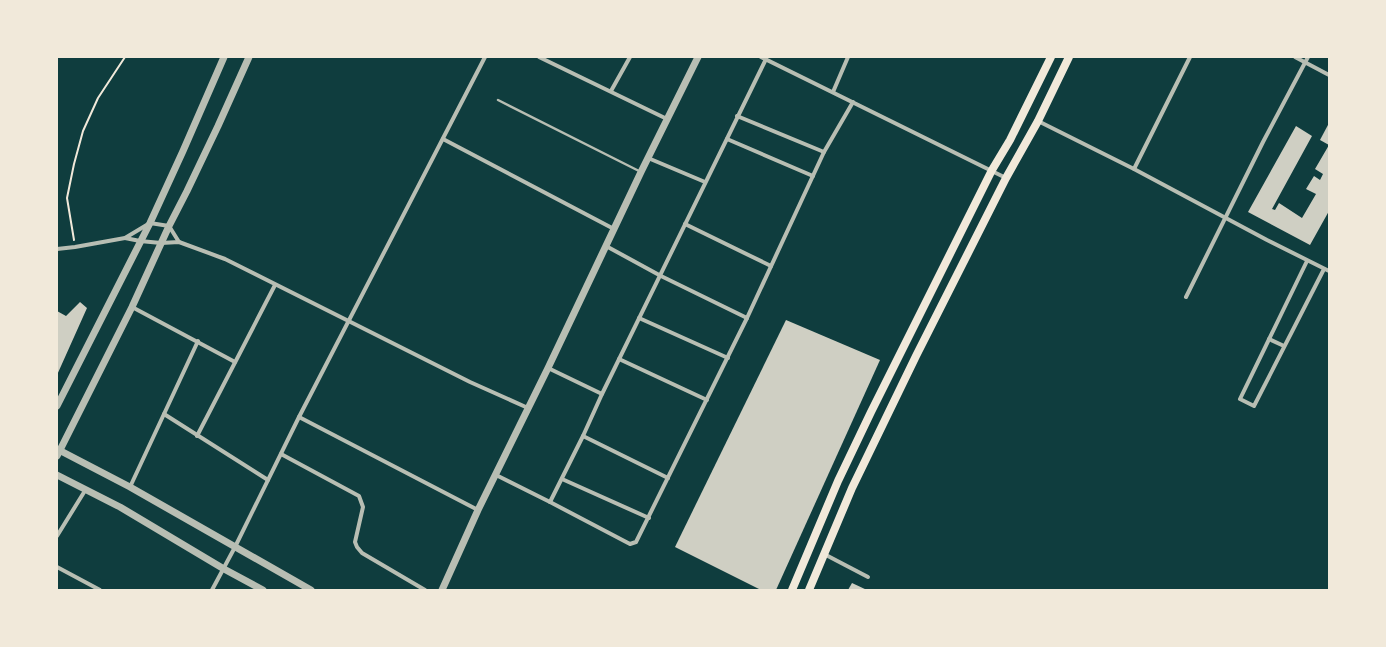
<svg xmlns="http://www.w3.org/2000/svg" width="1386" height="647" font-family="'Source Serif 4',serif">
  <rect width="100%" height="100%" fill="#0f3d3e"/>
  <g fill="#cfcfc3">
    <path d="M 1329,123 L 1329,145 L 1320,140 Z"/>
    <path d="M 1296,126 L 1312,136 L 1272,209 L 1275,210 L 1279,203 L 1302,218 L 1316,194 L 1306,189 L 1314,176 L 1320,180 L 1323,174 L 1315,169 L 1329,145 L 1329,211 L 1310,245 L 1248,212 Z"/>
    <path d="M 80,302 L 87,308 L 57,375 L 57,311 L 66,316 Z"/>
    <path d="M 786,320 L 880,360 L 776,590 L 761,590 L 675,547 Z"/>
    <path d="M 852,583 L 867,590 L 848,590 Z"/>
  </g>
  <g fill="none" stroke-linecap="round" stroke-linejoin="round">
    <path stroke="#f1e9da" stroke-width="2" d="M 74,240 L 67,198 L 74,164 L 83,131 L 98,98 L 125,57"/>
    <path stroke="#b8beb3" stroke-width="2.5" d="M 498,100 L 641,172"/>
    <g stroke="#b8beb3" stroke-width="4">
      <path d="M 539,57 L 667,119"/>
      <path d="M 761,57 L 1006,178"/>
      <path d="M 1295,57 L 1329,75"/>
      <path d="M 611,91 L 630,57"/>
      <path d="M 833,92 L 848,57"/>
      <path d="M 737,116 L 824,152"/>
      <path d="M 1038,121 L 1134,169 L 1267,240 L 1329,271"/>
      <path d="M 443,139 L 614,229"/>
      <path d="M 727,139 L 813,176"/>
      <path d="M 648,158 L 705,182"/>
      <path d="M 1134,169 L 1190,57"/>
      <path d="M 685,224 L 771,266"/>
      <path d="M 125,238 L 140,241 L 161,243 L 179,242 L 225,259 L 470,382 L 528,408"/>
      <path d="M 606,246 L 661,276 L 747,318"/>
      <path d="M 57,249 L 75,247 L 125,238 L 150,223 L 169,226 L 179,242"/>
      <path d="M 1307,261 L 1240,399 L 1254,406 L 1324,269"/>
      <path d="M 1186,297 L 1263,142 L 1308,57"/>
      <path d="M 132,307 L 235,362"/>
      <path d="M 639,318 L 728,358"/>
      <path d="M 1269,339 L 1284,346"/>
      <path d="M 619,359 L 707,400"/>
      <path d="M 548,368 L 602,394"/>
      <path d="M 164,414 L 268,480"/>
      <path d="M 299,417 L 478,510"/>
      <path d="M 197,436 L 275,285"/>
      <path d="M 583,436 L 668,478"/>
      <path d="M 281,454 L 359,496 L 363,507 L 355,542 L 357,547 L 362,553 L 425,590"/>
      <path d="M 496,475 L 550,502 L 630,544 L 636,542 L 747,318 L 824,152 L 853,102"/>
      <path d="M 562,479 L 649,518"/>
      <path d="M 130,487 L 198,341"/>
      <path d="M 550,502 L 583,436 L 602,394 L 766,59"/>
      <path d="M 57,536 L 86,489"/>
      <path d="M 824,554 L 868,577"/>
      <path d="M 57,567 L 100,590"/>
      <path d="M 212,590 L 235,547 L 299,417 L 485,57"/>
    </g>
    <g stroke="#b8beb3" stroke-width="7">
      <path d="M 57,406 L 150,223 L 183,151 L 224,57"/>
      <path d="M 57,449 L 130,487 L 311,590"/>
      <path d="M 57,456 L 132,307 L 169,226 L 187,191 L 218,126 L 249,57"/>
      <path d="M 57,475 L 120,507 L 224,569 L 263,590"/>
      <path d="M 442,590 L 478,510 L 548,368 L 641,172 L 698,57"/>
    </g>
    <g stroke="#f1e9da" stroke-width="8">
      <path d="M 792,590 L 838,481 L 871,412 L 992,170 L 1010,140 L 1051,57"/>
      <path d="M 809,590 L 852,488 L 916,356 L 1006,178 L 1038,121 L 1069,57"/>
    </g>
  </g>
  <rect width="1386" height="647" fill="none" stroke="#f1e9da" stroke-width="116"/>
</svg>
